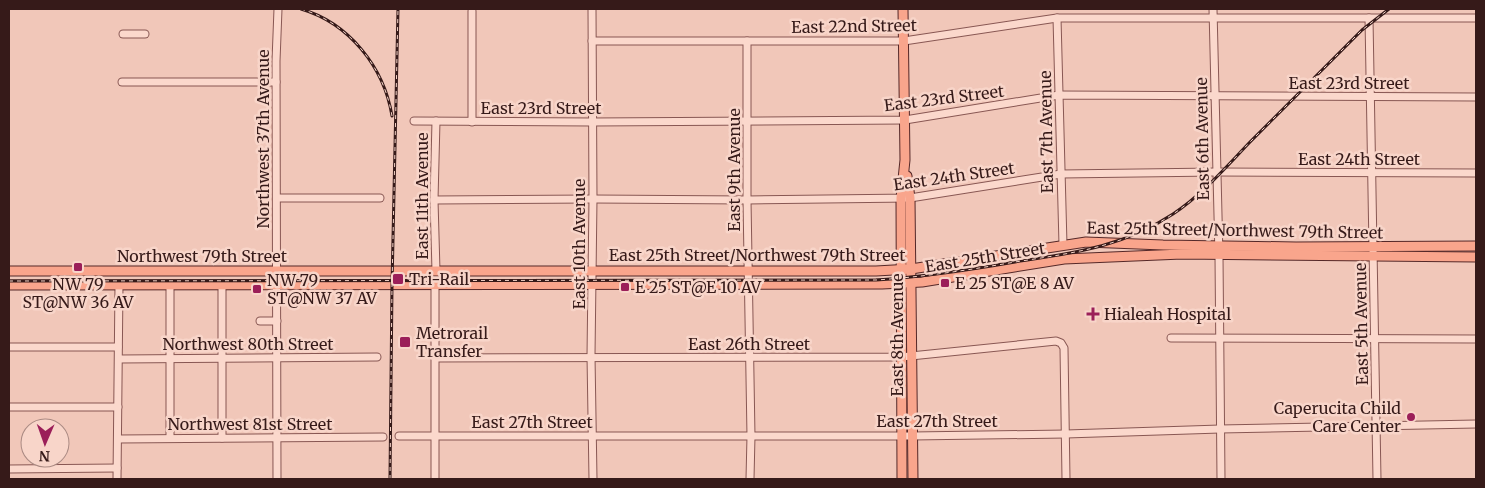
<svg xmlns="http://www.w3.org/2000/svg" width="1485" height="488" font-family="Merriweather,serif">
  <rect width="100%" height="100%" fill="#f1c7b9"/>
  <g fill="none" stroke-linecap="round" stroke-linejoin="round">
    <g stroke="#885753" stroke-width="9">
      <g id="minor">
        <path d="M 592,9 L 593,199 L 591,356 L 593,479"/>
        <path d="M 1213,9 L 1219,256 L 1221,479"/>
        <path d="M 1057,18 L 1063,245"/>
        <path d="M 1369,18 L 1377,479"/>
        <path d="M 123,34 L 145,34"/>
        <path d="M 592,41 L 904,41 L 1057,18 L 1476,18"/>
        <path d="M 747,41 L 747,200 L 751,436 L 750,479"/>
        <path d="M 122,82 L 276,82"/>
        <path d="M 414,121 L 592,122 L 905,120 L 1059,95 L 1476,97"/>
        <path d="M 472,122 L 472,11"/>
        <path d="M 277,198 L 380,198"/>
        <path d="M 434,200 L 593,199 L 747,200 L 910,198 L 1061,174 L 1216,172 L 1476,173"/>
        <path d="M 436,271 L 434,200 L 436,121"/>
        <path d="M 222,284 L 222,438"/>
        <path d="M 435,285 L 435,479"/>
        <path d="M 260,321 L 277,321"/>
        <path d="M 1171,338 L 1476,339"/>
        <path d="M 9,347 L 118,347"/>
        <path d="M 435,358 L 901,357 L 1056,341 L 1061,343 L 1064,348 L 1066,479"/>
        <path d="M 119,359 L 377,357"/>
        <path d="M 9,407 L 118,407"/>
        <path d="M 399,436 L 912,436 L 1066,434 L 1220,429 L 1476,424"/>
        <path d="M 170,438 L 170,285"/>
        <path d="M 118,439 L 383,437"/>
        <path d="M 9,469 L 117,468"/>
        <path d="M 117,479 L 119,285"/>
        <path d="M 277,479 L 276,61 L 278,9"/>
      </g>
    </g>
    <g stroke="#552828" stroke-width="11">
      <g id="major">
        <path d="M 907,176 L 910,198 L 913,479"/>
        <path d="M 9,271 L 876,271 L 911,269 L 1086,242 L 1163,245 L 1296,247 L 1476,246"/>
        <path d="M 9,285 L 882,284 L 922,282 L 1064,259 L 1182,254 L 1476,257"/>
        <path d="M 902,479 L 901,198 L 905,160 L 903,9"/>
      </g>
    </g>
    <use href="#minor" stroke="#fbd8cc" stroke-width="7"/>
    <use href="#major" stroke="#f9a58c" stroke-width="9"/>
    <g stroke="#361a19" stroke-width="3">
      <g id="rail">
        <path d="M 301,9 C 349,23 384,67 392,116"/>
        <path d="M 9,281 L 876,280 C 923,277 969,270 1015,262 C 1073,253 1123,247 1173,214 C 1202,195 1226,167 1250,142 C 1283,109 1316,76 1349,43 L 1362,30 L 1389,9"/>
        <path d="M 390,479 L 392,285 L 398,9"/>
      </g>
    </g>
    <use href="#rail" stroke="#f8d5c9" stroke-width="1" stroke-dasharray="4" stroke-linecap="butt"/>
  </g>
  <g fill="#9b1f59" stroke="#f8d5c9" stroke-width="2">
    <rect x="73" y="262" width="10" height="10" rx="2.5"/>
    <rect x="392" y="273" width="12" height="12" rx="2.5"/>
    <rect x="940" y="278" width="10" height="10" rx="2.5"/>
    <rect x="620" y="282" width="10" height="10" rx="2.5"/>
    <rect x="252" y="284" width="10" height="10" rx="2.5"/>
    <path d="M1090.5 306.5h5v5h5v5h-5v5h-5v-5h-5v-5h5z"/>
    <rect x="399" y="336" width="12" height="12" rx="2.5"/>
    <circle cx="1411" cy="417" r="5"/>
  </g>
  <g text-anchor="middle" stroke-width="5" stroke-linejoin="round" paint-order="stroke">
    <g font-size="16" fill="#361a19" stroke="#f8d5c9">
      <text transform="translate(854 26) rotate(-1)" y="6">East 22nd Street</text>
      <text x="1349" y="89">East 23rd Street</text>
      <text transform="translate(944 98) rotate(-7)" y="6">East 23rd Street</text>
      <text x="541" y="114">East 23rd Street</text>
      <text transform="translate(1046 132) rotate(-91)" y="6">East 7th Avenue</text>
      <text transform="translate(263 139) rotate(-90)" y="6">Northwest 37th Avenue</text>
      <text transform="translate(1202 139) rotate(-91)" y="6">East 6th Avenue</text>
      <text x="1359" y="165">East 24th Street</text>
      <text transform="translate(734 170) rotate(-90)" y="6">East 9th Avenue</text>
      <text transform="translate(954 176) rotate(-8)" y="6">East 24th Street</text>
      <text transform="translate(422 196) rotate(-90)" y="6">East 11th Avenue</text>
      <text transform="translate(1235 230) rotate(1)" y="6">East 25th Street/Northwest 79th Street</text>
      <text transform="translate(579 244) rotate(-90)" y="6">East 10th Avenue</text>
      <text x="757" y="261">East 25th Street/Northwest 79th Street</text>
      <text x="202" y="262">Northwest 79th Street</text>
      <text transform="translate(985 257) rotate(-9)" y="6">East 25th Street</text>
      <text transform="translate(1361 324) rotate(-91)" y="6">East 5th Avenue</text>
      <text transform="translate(897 335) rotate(-90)" y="6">East 8th Avenue</text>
      <text x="248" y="350">Northwest 80th Street</text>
      <text x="749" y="350">East 26th Street</text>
      <text x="937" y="427">East 27th Street</text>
      <text x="532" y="428">East 27th Street</text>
      <text x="250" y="430">Northwest 81st Street</text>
    </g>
    <g font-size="16" fill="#361a19" stroke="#f8d5c9" text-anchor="start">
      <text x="409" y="285">Tri-Rail</text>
      <text x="267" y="286">NW 79<tspan x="267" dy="18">ST@NW 37 AV</tspan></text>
      <text x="955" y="289">E 25 ST@E 8 AV</text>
      <text x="78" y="290" text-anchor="middle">NW 79<tspan x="78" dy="18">ST@NW 36 AV</tspan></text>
      <text x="635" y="293">E 25 ST@E 10 AV</text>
      <text x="1104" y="320">Hialeah Hospital</text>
      <text x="416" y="339">Metrorail<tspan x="416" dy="18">Transfer</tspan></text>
      <text x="1401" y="414" text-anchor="end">Caperucita Child<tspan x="1401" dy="18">Care Center</tspan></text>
    </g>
  </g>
  <rect width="1485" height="488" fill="none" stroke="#361a19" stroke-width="20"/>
  <g transform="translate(45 443) rotate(182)"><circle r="24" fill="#f8d5c9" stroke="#aa8a83"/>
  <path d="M0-4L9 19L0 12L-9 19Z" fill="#9b1f59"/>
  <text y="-8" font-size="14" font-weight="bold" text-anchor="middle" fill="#361a19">N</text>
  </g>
</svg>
